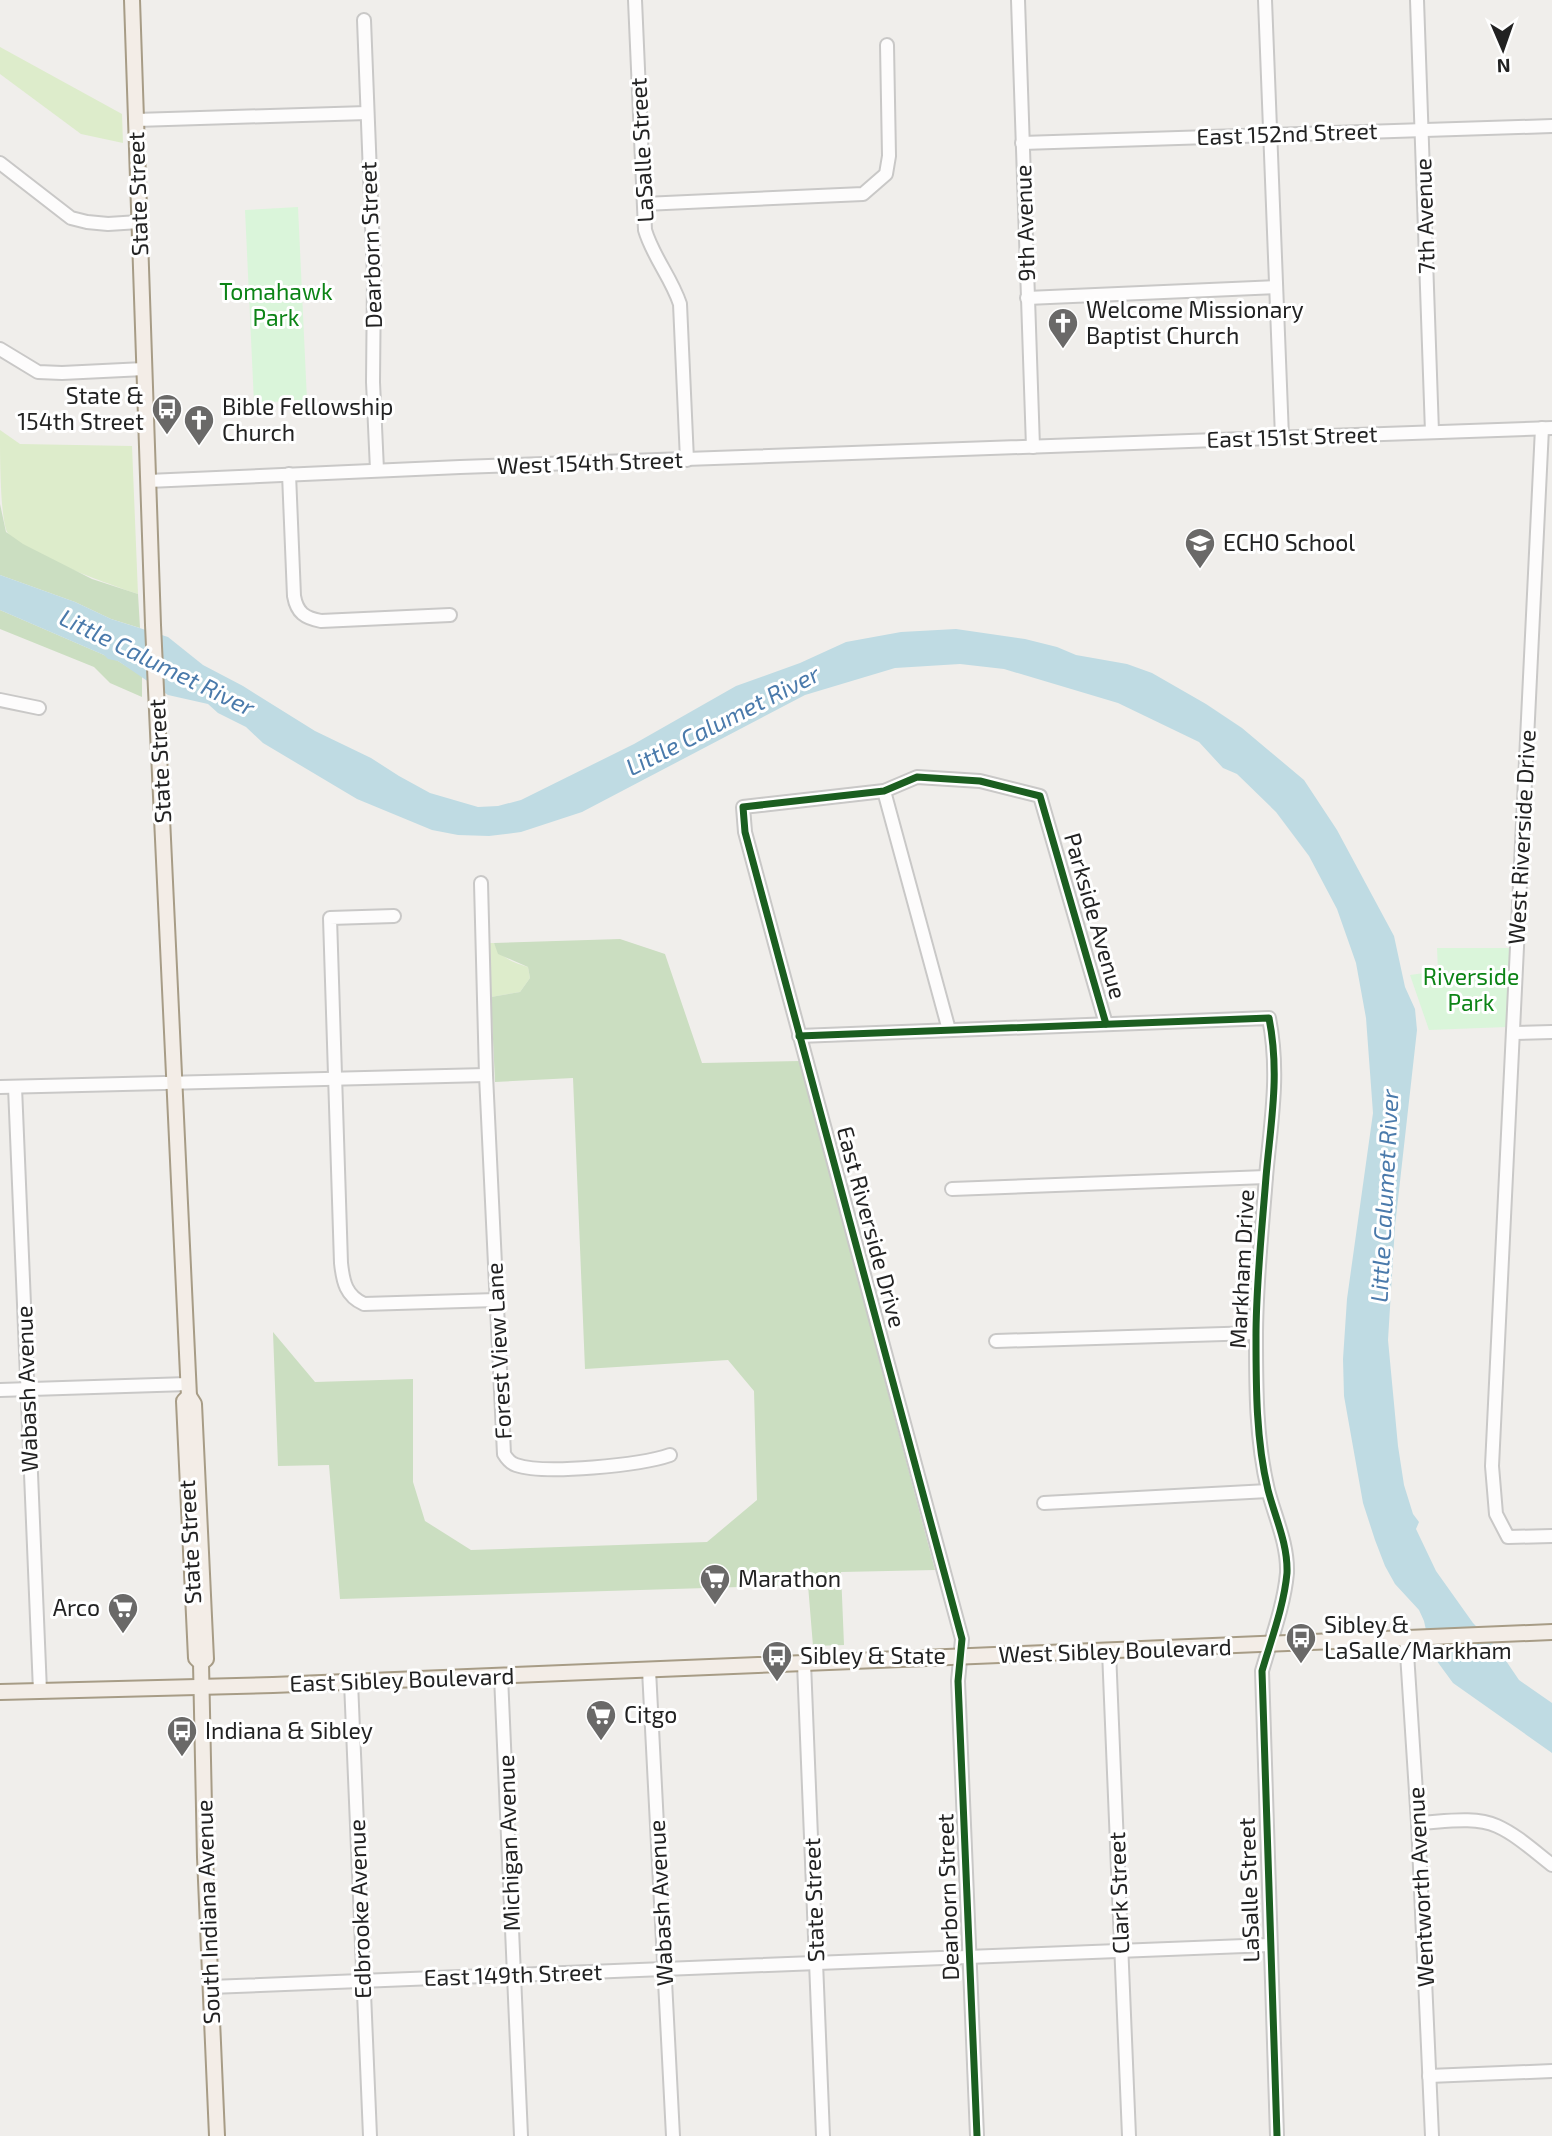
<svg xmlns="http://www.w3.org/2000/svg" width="1552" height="2136" font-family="'Exo 2',sans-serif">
  <rect width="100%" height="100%" fill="#f0eeeb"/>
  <g fill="#ddeccb">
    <path d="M 0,47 L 122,114 L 123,143 L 81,134 L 0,74 Z"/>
    <path d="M 0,430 L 20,444 L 132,446 L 138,594 C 111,585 23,554 7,532 C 0,516 0,452 0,430 Z"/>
    <path d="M 489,943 L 494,943 C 501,959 513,962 528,967 L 530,978 L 520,992 L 491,997 Z"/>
  </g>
  <g fill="#cbdec1">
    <path d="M 0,504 L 6,532 L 23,544 L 92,579 L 138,594 L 140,628 L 111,619 L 75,602 L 0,575 Z"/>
    <path d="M 0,610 L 118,661 L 142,676 L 142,697 L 110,683 L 94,667 L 0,629 Z"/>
    <path d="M 620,939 L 665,954 L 702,1063 L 800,1061 L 935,1570 L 841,1572 L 844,1645 L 813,1646 L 808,1585 L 340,1599 L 329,1465 L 278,1466 L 273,1332 L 315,1382 L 413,1379 L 413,1482 L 425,1521 L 471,1550 L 707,1542 L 757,1500 L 754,1391 L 728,1360 L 585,1369 L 573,1078 L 495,1082 L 491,997 L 520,992 L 530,978 L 528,967 L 498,954 L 494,943 Z"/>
  </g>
  <g fill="#daf5da">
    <path d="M 298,207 L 307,400 L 254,403 L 245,210 Z"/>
    <path d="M 1437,948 L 1511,948 L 1507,1027 L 1429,1030 L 1410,975 L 1438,971 Z"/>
  </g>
  <path fill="#bfdbe3" d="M 0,575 L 75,602 L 111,619 L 168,637 L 203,665 L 243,686 L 315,731 L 371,758 L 399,776 L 430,793 L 478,807 L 498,806 L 521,800 L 634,744 L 736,686 L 800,663 L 846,642 L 901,632 L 956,629 L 1025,639 L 1057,647 L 1076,655 L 1127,664 L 1152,673 L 1206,704 L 1242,728 L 1304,780 L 1337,830 L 1394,936 L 1405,987 L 1415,1009 L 1417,1030 L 1395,1226 L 1388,1340 L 1398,1446 L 1404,1485 L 1413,1514 L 1419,1522 L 1416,1529 L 1436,1571 L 1473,1623 L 1498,1649 L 1519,1680 L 1552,1703 L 1552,1753 L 1453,1683 L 1431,1653 L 1424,1621 L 1419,1610 L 1395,1584 L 1385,1566 L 1375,1540 L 1363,1503 L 1344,1396 L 1343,1359 L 1347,1299 L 1373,1113 L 1366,1018 L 1356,963 L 1337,909 L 1309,856 L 1276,812 L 1237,774 L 1223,768 L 1199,742 L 1118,703 L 1004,669 L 960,664 L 895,668 L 805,695 L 582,812 L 521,832 L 489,836 L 458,835 L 432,830 L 357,799 L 263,743 L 246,727 L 218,713 L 208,704 L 168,695 L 118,661 L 108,659 L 104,655 L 0,610 Z"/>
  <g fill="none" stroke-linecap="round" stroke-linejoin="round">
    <g stroke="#c9c8c7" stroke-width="16">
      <g id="minor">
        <path d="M 635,0 L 645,230 C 653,257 671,277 680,304 L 687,460"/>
        <path d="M 1018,0 L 1033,447"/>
        <path d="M 1265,0 L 1282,437"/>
        <path d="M 1417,0 L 1432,432"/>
        <path d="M 364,20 L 374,277 L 373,382 L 377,470"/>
        <path d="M 136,120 L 367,113"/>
        <path d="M 1022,143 L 1552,126"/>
        <path d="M 0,163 L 71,218 L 87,222 L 108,224 L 139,222"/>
        <path d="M 644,204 L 863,194 L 886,174 L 889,156 L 887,45"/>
        <path d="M 1027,298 L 1276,287"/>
        <path d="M 0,349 L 38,372 L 62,373 L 144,369"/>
        <path d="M 1542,428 L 1492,1466 L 1496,1514 L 1508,1537 L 1552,1536"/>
        <path d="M 289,474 L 294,596 C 297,613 305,618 321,621 L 450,615"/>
        <path d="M 148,481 L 460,467 L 1552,428"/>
        <path d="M 0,700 L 39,708"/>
        <path d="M 884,791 L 949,1030"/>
        <path d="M 481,883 L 486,1075 L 504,1454 C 507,1459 510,1463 516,1465 C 545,1475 641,1465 670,1455"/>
        <path d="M 394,916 L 330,918 L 341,1263 C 343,1282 346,1296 364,1304 L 496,1300"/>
        <path d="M 1513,1033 L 1552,1032"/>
        <path d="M 799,1036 L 1269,1018 C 1280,1074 1271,1120 1266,1177 C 1262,1229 1256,1284 1256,1336 C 1256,1388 1256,1440 1268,1490 C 1275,1517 1288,1544 1287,1573 C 1284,1606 1271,1640 1262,1671 L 1277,2136"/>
        <path d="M 0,1087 L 486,1075"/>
        <path d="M 15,1087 L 40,1691"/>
        <path d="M 952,1189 L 1266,1177"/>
        <path d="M 996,1341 L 1256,1333"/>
        <path d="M 0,1390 L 188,1384"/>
        <path d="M 1044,1503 L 1268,1491"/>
        <path d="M 1406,1638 L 1418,1823 L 1432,2136"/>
        <path d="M 1109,1651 L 1129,2136"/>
        <path d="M 804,1663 L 823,2136"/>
        <path d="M 649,1670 L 673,2136"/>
        <path d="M 501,1676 L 521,2136"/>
        <path d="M 351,1682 L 370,2136"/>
        <path d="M 1418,1823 C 1443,1822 1474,1816 1497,1826 C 1517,1835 1534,1851 1552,1865"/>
        <path d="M 210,1987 L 1270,1945"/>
        <path d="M 1429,2076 L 1552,2071"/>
        <path d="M 977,2136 L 958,1681 L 962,1639 L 745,832 L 743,807 L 884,791 L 917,777 L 980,781 L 1040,796 L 1106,1024"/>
      </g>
    </g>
    <g stroke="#a79c86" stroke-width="18">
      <g id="major">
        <path d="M 132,0 L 153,625 L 189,1396 L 184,1401 L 196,1658 L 201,1663 L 205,1857 L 217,2136"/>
        <path d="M 189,1396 L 194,1404 L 206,1659 L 201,1663"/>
        <path d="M 0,1692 L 273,1685 L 1552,1632"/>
      </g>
    </g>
    <use href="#minor" stroke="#fdfcfc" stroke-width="12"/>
    <use href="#major" stroke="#f3ede7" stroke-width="14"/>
    <g stroke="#fff" stroke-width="11">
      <g id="cycleway">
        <path d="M 799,1036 L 1269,1018 C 1280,1074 1271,1120 1266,1177 C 1262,1229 1256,1284 1256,1336 C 1256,1388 1256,1440 1268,1490 C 1275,1517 1288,1544 1287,1573 C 1284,1606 1271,1640 1262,1671 L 1277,2136"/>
        <path d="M 977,2136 L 958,1681 L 962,1639 L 745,832 L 743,807 L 884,791 L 917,777 L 980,781 L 1040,796 L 1106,1024"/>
      </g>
    </g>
    <use href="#cycleway" stroke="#1b5e20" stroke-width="7"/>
  </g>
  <defs>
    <g id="church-pin" transform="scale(1.575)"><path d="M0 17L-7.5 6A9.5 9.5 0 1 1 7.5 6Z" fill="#6a6968" stroke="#fff"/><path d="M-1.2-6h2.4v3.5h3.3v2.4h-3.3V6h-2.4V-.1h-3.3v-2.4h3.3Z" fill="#fff"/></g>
    <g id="bus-pin" transform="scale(1.575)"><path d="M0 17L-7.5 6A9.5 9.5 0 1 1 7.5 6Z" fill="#6a6968" stroke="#fff"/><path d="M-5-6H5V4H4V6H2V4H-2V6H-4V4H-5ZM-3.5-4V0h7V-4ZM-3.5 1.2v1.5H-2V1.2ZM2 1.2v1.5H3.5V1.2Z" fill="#fff"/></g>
    <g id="school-pin" transform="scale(1.575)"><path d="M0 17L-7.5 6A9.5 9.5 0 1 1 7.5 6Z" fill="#6a6968" stroke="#fff"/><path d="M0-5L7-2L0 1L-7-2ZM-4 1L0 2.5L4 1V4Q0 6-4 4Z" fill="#fff"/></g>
    <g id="supermarket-pin" transform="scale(1.575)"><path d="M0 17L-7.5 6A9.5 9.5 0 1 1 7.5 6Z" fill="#6a6968" stroke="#fff"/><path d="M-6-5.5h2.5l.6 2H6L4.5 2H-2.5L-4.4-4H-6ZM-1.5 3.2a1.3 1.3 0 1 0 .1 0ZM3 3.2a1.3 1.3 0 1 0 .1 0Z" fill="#fff"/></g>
  </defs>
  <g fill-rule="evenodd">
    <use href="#church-pin" x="1063" y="323"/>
    <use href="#bus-pin" x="167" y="409"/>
    <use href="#church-pin" x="199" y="420"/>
    <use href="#school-pin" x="1200" y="543"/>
    <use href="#supermarket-pin" x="715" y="1579"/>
    <use href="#supermarket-pin" x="123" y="1608"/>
    <use href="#bus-pin" x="1301" y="1638"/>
    <use href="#bus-pin" x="777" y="1656"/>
    <use href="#supermarket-pin" x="601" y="1715"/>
    <use href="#bus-pin" x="182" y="1731"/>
  </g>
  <g text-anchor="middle" stroke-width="6" stroke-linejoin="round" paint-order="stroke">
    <g font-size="23" fill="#222" stroke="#fff">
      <text transform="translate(1287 134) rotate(-2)" y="8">East 152nd Street</text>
      <text transform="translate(642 150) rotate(-93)" y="8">LaSalle Street</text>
      <text transform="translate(138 194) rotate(-92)" y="8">State Street</text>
      <text transform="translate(1425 216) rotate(-92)" y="8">7th Avenue</text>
      <text transform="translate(1025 223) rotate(-92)" y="8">9th Avenue</text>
      <text transform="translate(371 245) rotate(-92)" y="8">Dearborn Street</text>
      <text transform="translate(1292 437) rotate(-2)" y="8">East 151st Street</text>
      <text transform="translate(590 463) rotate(-2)" y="8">West 154th Street</text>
      <text transform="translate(160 761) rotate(-93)" y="8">State Street</text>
      <text transform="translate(1522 837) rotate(-87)" y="8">West Riverside Drive</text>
      <text transform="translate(1095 916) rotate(74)" y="8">Parkside Avenue</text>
      <text transform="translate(871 1227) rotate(75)" y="8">East Riverside Drive</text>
      <text transform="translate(1242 1269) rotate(-87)" y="8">Markham Drive</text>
      <text transform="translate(499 1351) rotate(-93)" y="8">Forest View Lane</text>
      <text transform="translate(27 1389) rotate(-92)" y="8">Wabash Avenue</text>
      <text transform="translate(190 1542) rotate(-93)" y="8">State Street</text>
      <text transform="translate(1115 1651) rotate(-2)" y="8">West Sibley Boulevard</text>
      <text transform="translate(402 1680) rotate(-2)" y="8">East Sibley Boulevard</text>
      <text transform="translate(509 1843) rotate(-92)" y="8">Michigan Avenue</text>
      <text transform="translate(1421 1887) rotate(-93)" y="8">Wentworth Avenue</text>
      <text transform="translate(1249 1890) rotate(-92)" y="8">LaSalle Street</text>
      <text transform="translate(1119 1893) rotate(-92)" y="8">Clark Street</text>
      <text transform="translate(948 1897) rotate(-92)" y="8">Dearborn Street</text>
      <text transform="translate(814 1900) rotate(-92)" y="8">State Street</text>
      <text transform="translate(661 1903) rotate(-93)" y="8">Wabash Avenue</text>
      <text transform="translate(360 1909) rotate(-92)" y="8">Edbrooke Avenue</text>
      <text transform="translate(208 1912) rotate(-92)" y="8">South Indiana Avenue</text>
      <text transform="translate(513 1975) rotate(-2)" y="8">East 149th Street</text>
    </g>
    <g font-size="23" fill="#0c8416" stroke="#fff">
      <text x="276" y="300">Tomahawk<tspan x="276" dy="26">Park</tspan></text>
      <text x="1471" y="985">Riverside<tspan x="1471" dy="26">Park</tspan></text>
    </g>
    <g font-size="23" fill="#222" stroke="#fff" text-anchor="start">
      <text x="1086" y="318">Welcome Missionary<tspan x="1086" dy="26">Baptist Church</tspan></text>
      <text x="144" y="404" text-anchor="end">State &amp;<tspan x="144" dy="26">154th Street</tspan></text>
      <text x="222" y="415">Bible Fellowship<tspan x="222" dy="26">Church</tspan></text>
      <text x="1223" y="551">ECHO School</text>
      <text x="738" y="1587">Marathon</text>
      <text x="100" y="1616" text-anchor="end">Arco</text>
      <text x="1324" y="1633">Sibley &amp;<tspan x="1324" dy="26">LaSalle/Markham</tspan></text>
      <text x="800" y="1664">Sibley &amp; State</text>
      <text x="624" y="1723">Citgo</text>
      <text x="205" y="1739">Indiana &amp; Sibley</text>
    </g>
    <g font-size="24" font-style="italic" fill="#4a7aab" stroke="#fff">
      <text transform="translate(157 663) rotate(26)" y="8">Little Calumet River</text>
      <text transform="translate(723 721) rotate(-27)" y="8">Little Calumet River</text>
      <text transform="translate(1385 1196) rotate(-87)" y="8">Little Calumet River</text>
    </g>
  </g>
  <g transform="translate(1503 49) rotate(178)" stroke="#ffffff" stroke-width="5" paint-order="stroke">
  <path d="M0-5L12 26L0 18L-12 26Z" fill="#222222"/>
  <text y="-10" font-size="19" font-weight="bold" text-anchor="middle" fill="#222222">N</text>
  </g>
</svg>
